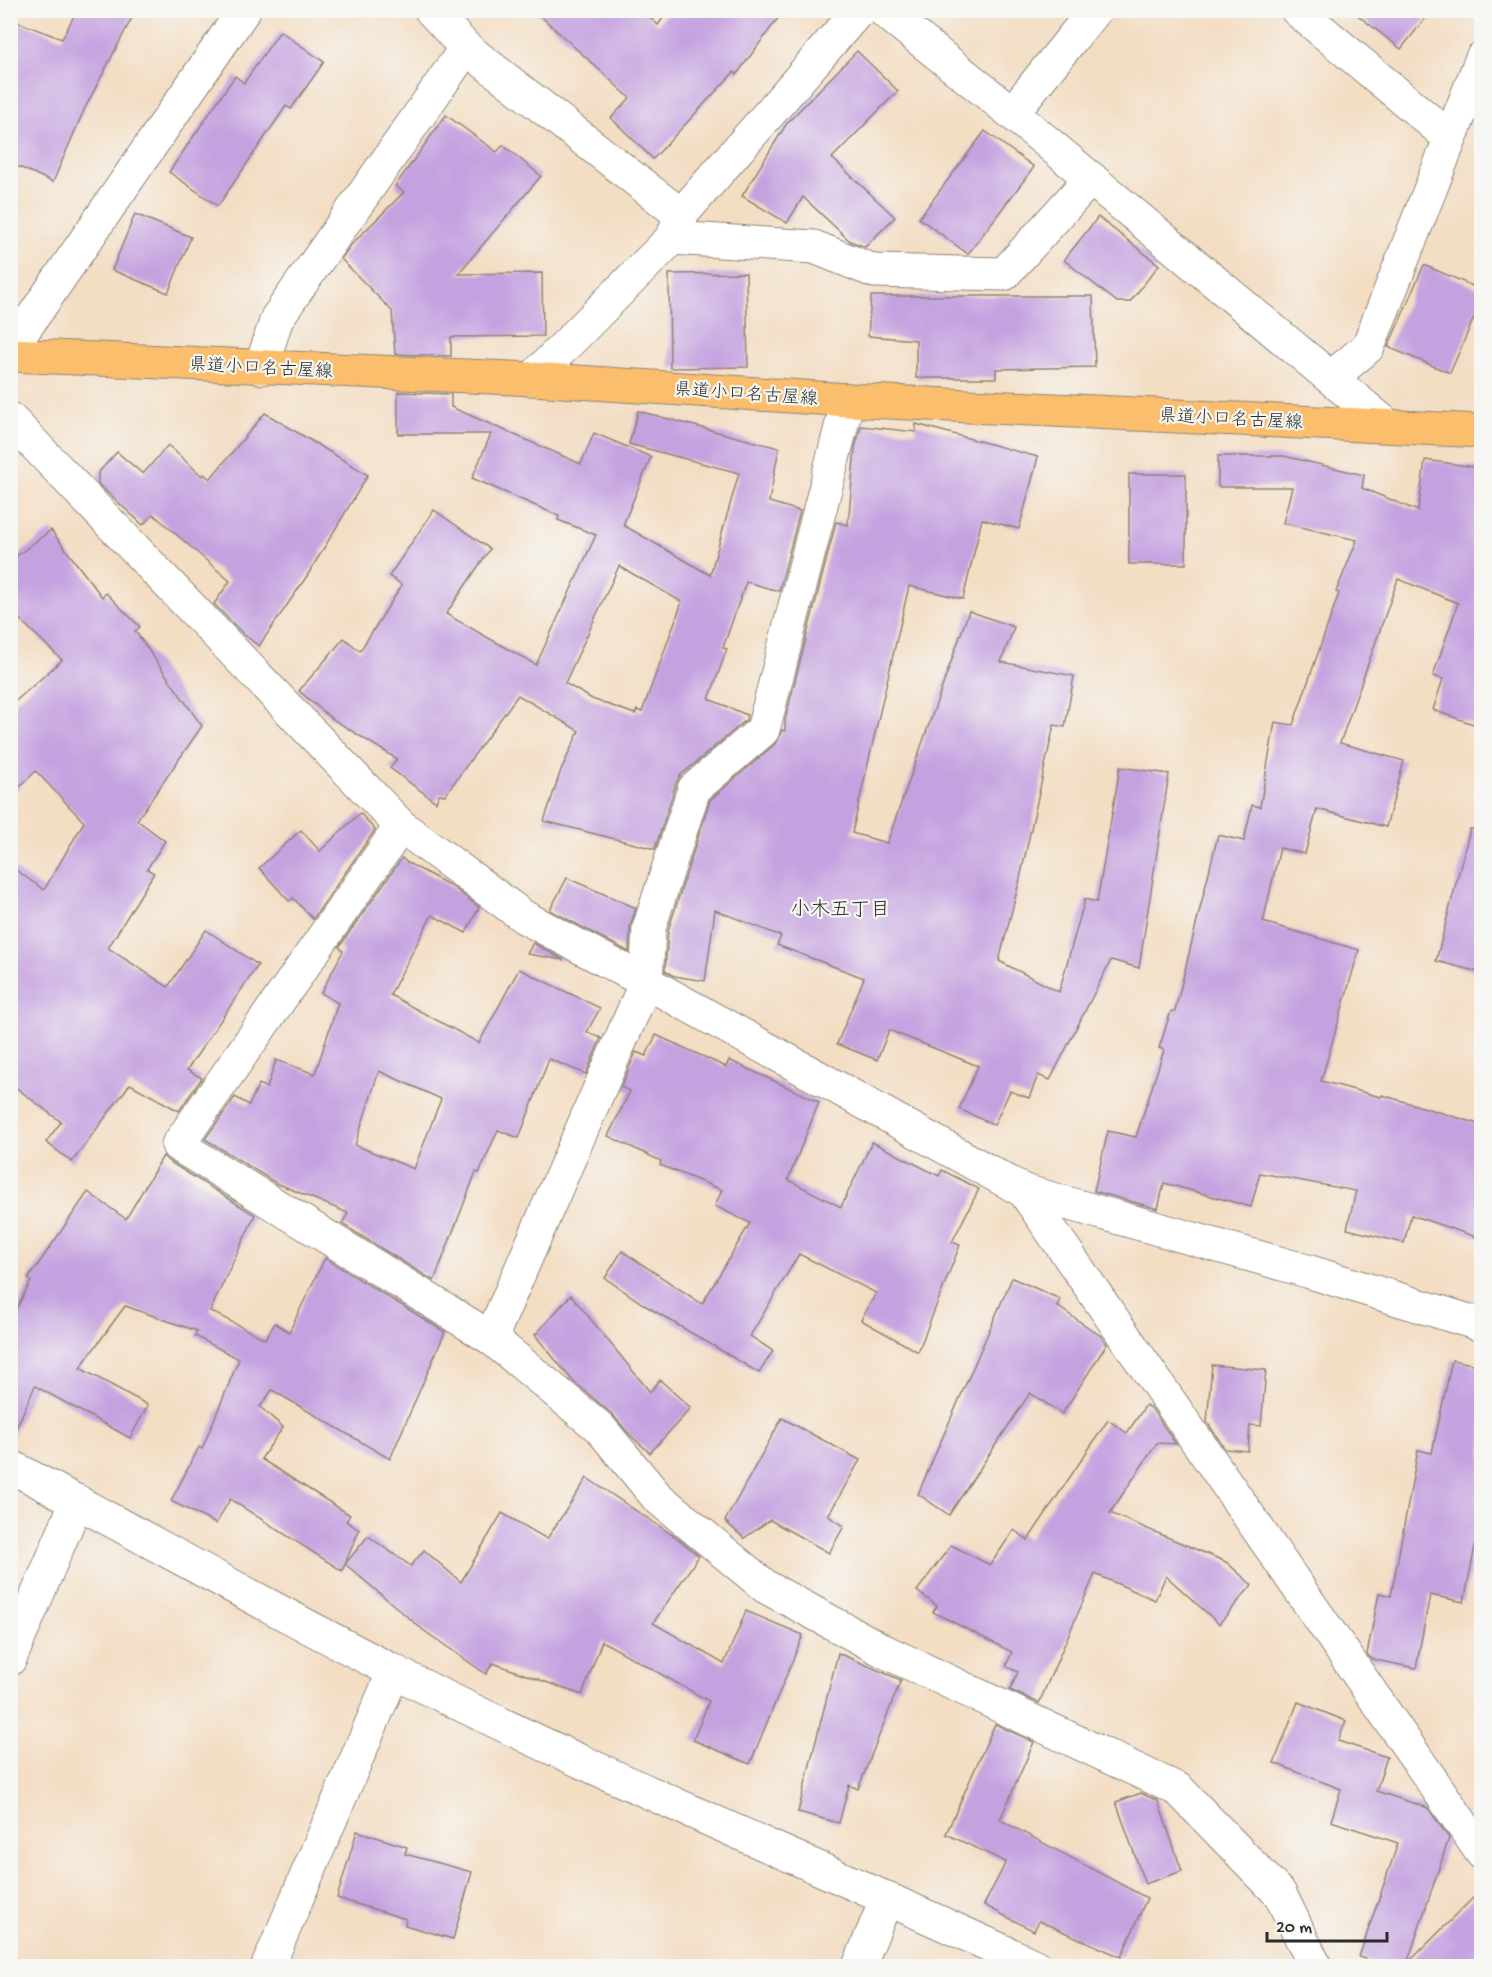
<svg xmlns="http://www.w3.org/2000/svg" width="1492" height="1977" font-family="'Gochi Hand','Klee One',sans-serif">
  <rect width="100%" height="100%" fill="#f6f6f2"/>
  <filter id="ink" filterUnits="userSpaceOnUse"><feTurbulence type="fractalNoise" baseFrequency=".0167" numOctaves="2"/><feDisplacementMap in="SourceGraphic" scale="12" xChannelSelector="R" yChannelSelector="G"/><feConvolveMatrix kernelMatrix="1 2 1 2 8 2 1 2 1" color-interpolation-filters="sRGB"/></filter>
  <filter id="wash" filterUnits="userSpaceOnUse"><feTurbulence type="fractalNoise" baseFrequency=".008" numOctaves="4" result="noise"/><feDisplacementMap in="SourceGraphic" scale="24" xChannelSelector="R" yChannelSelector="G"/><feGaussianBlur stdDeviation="1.35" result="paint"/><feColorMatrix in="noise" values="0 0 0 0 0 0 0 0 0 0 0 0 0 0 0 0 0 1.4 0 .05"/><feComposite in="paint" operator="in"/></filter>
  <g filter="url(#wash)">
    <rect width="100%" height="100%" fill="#f3ddc3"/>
    <g id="blocks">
      <g fill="#c4a2e0" fill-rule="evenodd">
        <path d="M 77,10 L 136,10 L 84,110 L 53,182 L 10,163 L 10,19 L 62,39 Z"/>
        <path d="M 534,10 L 642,10 L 658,25 L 669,10 L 784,10 L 737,74 L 734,72 L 653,159 L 611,118 L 630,98 Z"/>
        <path d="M 1351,10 L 1432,10 L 1401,49 Z"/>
        <path d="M 280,31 L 324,62 L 291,109 L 286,106 L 218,206 L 169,172 L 235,76 L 244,83 Z"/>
        <path d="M 857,51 L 898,91 L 832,158 L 895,217 L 865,247 L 850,241 L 803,197 L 787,223 L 742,196 L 787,123 Z"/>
        <path d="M 446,115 L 497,152 L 503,145 L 541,176 L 458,274 L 542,273 L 543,336 L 451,337 L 451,356 L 395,354 L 392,311 L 341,259 L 351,245 L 404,192 L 395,186 Z"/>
        <path d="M 985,131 L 1034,167 L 968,254 L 919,218 Z"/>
        <path d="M 135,214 L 191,237 L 168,293 L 112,270 Z"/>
        <path d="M 1098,217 L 1159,265 L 1130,302 L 1117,302 L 1064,260 Z"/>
        <path d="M 1424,265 L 1482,290 L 1482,299 L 1450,373 L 1388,347 Z"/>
        <path d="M 746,273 L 748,367 L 670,368 L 669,274 Z"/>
        <path d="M 871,296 L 1093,296 L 1095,367 L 996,369 L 996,378 L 916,378 L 916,340 L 868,336 Z"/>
        <path d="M 398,392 L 451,394 L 451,407 L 581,464 L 594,433 L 651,457 L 623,525 L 710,575 L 739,473 L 629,444 L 638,411 L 779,448 L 769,502 L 800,511 L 779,591 L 746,582 L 723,648 L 727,649 L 709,699 L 747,715 L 746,720 L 681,775 L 676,783 L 655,849 L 544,821 L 561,770 L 579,731 L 518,695 L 445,795 L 439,794 L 436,802 L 390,768 L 397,759 L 331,718 L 299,691 L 344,638 L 360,651 L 402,585 L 389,576 L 434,510 L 490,549 L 446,614 L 536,665 L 596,535 L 558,520 L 559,516 L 472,478 L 491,434 L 398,434 ZM 619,566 L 682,602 L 642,712 L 637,710 L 635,714 L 592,699 L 565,683 Z"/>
        <path d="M 265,413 L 368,475 L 307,576 L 259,646 L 243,634 L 214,604 L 230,581 L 153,514 L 143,525 L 98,484 L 98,473 L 117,452 L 143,474 L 168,445 L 202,476 L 204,474 L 210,479 Z"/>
        <path d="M 916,424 L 1038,457 L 1019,529 L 982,519 L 963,599 L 909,586 L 852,833 L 887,843 L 969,611 L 1014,627 L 1001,662 L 1074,676 L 1065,727 L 1054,725 L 1019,883 L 999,961 L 1059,992 L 1085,899 L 1097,902 L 1120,767 L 1169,774 L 1139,968 L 1111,960 L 1050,1080 L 1038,1075 L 1029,1098 L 1010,1091 L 994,1125 L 959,1109 L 978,1066 L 889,1030 L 877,1060 L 837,1044 L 864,978 L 777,945 L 781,936 L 715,910 L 705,981 L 674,976 L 665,971 L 668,931 L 710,800 L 775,744 L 782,730 L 785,731 L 785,720 L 836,522 L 848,525 L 855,448 L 861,426 L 916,432 Z"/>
        <path d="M 1218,456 L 1284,456 L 1364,475 L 1362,488 L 1418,511 L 1425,460 L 1482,468 L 1482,727 L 1433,710 L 1443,679 L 1433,676 L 1458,603 L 1398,579 L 1340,743 L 1404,761 L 1386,827 L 1317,809 L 1305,854 L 1280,848 L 1263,922 L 1359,950 L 1321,1081 L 1381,1097 L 1382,1095 L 1482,1125 L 1482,1239 L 1411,1215 L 1404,1243 L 1347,1229 L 1356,1191 L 1260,1173 L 1251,1207 L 1164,1183 L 1158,1209 L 1094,1191 L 1108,1131 L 1136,1137 L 1164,1050 L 1159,1048 L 1171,1011 L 1175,1011 L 1218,835 L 1244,841 L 1252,805 L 1260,807 L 1275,722 L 1293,725 L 1339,593 L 1336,592 L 1357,540 L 1283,523 L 1292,487 L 1218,487 Z"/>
        <rect x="1129" y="474" width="57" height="90"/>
        <path d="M 51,530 L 102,597 L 106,593 L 140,627 L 135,631 L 202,726 L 137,820 L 165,841 L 147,869 L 154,873 L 108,948 L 168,987 L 206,930 L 258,965 L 187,1070 L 202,1078 L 179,1111 L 130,1084 L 72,1162 L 46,1142 L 61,1122 L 10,1083 L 10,866 L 44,890 L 84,822 L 36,771 L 10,796 L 10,706 L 62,660 L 10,610 L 10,561 Z"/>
        <path d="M 360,813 L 375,830 L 313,919 L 293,898 L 289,901 L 259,868 L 301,830 L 320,851 Z"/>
        <path d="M 1470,829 L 1482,830 L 1482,973 L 1436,961 Z"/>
        <path d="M 402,858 L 406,862 L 451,886 L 479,907 L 466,933 L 432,915 L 390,995 L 479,1043 L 519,969 L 600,1008 L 587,1032 L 601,1038 L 586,1074 L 549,1059 L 519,1138 L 498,1130 L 479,1173 L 476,1172 L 434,1281 L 342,1224 L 348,1213 L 276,1183 L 205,1139 L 235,1097 L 249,1105 L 259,1084 L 267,1088 L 276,1060 L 315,1074 L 338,1003 L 321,993 L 343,951 L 339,947 ZM 379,1071 L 441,1099 L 414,1169 L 355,1145 Z"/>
        <path d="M 567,878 L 636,908 L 630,927 L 629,952 L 550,910 Z"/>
        <path d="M 533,943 L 564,960 L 527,954 Z"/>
        <path d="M 656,1035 L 726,1067 L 729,1060 L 819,1102 L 788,1180 L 841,1207 L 872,1142 L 939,1176 L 942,1170 L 979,1189 L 952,1242 L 960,1245 L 918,1352 L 861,1320 L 876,1293 L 799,1254 L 750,1336 L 773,1351 L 759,1373 L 646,1306 L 605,1278 L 622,1251 L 702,1304 L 750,1223 L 715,1206 L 722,1190 L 660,1165 L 661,1161 L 608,1136 L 630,1091 L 621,1087 L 636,1052 L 646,1056 Z"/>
        <path d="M 163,1156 L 168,1161 L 255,1215 L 210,1311 L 265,1339 L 275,1323 L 289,1332 L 325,1258 L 445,1332 L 390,1459 L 272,1390 L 260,1407 L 283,1427 L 261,1459 L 350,1515 L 346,1521 L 359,1530 L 342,1571 L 230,1499 L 216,1524 L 171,1501 L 199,1447 L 202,1449 L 239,1359 L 195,1336 L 197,1331 L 125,1306 L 80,1368 L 148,1405 L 130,1438 L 35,1386 L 10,1442 L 10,1321 L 31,1281 L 28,1279 L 88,1192 L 126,1219 Z"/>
        <path d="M 1012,1278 L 1060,1299 L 1057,1306 L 1101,1336 L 1107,1344 L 1062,1414 L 1030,1393 L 949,1515 L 918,1494 Z"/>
        <path d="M 571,1295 L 650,1392 L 660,1380 L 691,1408 L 650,1453 L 629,1434 L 612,1414 L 572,1380 L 535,1335 Z"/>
        <path d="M 1452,1360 L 1482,1366 L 1482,1511 L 1464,1602 L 1430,1595 L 1416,1668 L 1371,1659 L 1367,1654 L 1379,1593 L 1391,1596 L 1418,1450 L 1432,1453 Z"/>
        <path d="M 1212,1365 L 1266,1370 L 1261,1426 L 1250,1425 L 1248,1451 L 1225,1449 L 1207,1422 Z"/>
        <path d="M 1146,1405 L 1152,1409 L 1176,1444 L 1157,1443 L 1110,1513 L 1226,1562 L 1252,1585 L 1219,1624 L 1166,1576 L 1155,1600 L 1095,1574 L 1039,1703 L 1010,1690 L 1018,1672 L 1006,1666 L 1012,1652 L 933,1612 L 937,1606 L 917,1591 L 951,1545 L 990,1565 L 1014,1530 L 1028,1540 L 1108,1420 L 1127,1433 Z"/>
        <path d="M 782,1418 L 860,1460 L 828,1516 L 844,1526 L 829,1553 L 770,1520 L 744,1538 L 725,1521 Z"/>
        <path d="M 587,1478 L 677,1538 L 699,1556 L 653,1623 L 724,1664 L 746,1611 L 803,1635 L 750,1764 L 693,1740 L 709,1701 L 602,1641 L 582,1695 L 493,1663 L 486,1674 L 423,1630 L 345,1564 L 368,1536 L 411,1566 L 424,1550 L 461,1582 L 502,1513 L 547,1539 Z"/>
        <path d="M 838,1653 L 901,1680 L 858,1789 L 849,1785 L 839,1823 L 798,1812 Z"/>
        <path d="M 1298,1702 L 1346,1721 L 1338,1741 L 1387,1757 L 1376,1791 L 1428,1808 L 1449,1838 L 1407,1964 L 1482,1889 L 1482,1966 L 1386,1966 L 1359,1957 L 1398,1843 L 1331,1821 L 1341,1789 L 1274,1763 Z"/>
        <path d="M 995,1724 L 1034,1742 L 1000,1820 L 1147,1898 L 1121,1957 L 1039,1921 L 1034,1931 L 984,1905 L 1006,1862 L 946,1834 Z"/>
        <path d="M 1141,1793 L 1158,1801 L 1182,1871 L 1145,1884 L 1116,1802 Z"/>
        <path d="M 357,1831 L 407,1847 L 405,1854 L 472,1872 L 453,1939 L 405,1925 L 406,1919 L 337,1898 Z"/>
      </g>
    </g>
  </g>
  <g filter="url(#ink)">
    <use href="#blocks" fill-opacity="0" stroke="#8f8477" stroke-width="1.5"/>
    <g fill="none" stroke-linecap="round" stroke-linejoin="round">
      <g stroke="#8f8477" stroke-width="35">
        <g id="minor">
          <path d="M 431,10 L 466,48 L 681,215"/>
          <path d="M 883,10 L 1012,113 L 1387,425"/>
          <path d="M 1297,10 L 1449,137"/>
          <path d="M 1012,113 L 1095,10"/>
          <path d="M 672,238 L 814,247 L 874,271 L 1004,274 L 1091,178"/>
          <path d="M 10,350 L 244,10"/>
          <path d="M 261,368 L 277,318 L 466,48"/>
          <path d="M 1331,378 L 1368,347 L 1482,58"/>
          <path d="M 532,379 L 672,238 L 681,215 L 859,10"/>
          <path d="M 10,419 L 401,826 L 524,917 L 646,982 L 1024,1191 L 1307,1271 L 1482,1325"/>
          <path d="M 401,826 L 178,1145 L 491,1338 L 600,1428 L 657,1497 L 766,1587 L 886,1652 L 1179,1790 L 1280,1894 L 1315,1966"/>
          <path d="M 1024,1191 L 1482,1853"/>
          <path d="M 491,1338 L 646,982 L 649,928 L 694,789 L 763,730 L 848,400"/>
          <path d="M 10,1466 C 139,1534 265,1606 395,1672 C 605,1778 822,1867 1035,1966"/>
          <path d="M 10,1659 L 77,1501"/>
          <path d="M 268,1966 L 394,1671"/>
          <path d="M 859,1966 L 887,1898"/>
        </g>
      </g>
      <g stroke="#8f8477" stroke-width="35">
        <path id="major" d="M 10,355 L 532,379 L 848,400 L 1482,431"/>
      </g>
      <use href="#minor" stroke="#fff" stroke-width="33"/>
      <use href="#major" stroke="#fabe6d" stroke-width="33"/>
    </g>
  </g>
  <g text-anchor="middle" stroke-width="4.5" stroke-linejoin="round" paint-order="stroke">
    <g font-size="18" fill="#2b2b2b" stroke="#f6f6f2">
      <text transform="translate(261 367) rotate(3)" y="6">県道小口名古屋線</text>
      <text transform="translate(746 393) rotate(4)" y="6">県道小口名古屋線</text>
      <text transform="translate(1231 418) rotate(3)" y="6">県道小口名古屋線</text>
    </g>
    <g font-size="20" fill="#2b2b2b" stroke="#f6f6f2">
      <text x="840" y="915">小木五丁目</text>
    </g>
  </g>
  <rect width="1492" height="1977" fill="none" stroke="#f6f6f2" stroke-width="36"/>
  <path d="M1267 1932v9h120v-9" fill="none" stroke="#2b2b2b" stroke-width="3"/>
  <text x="1276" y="1932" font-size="18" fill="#2b2b2b" stroke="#f6f6f2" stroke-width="4.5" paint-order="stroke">20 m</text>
</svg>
